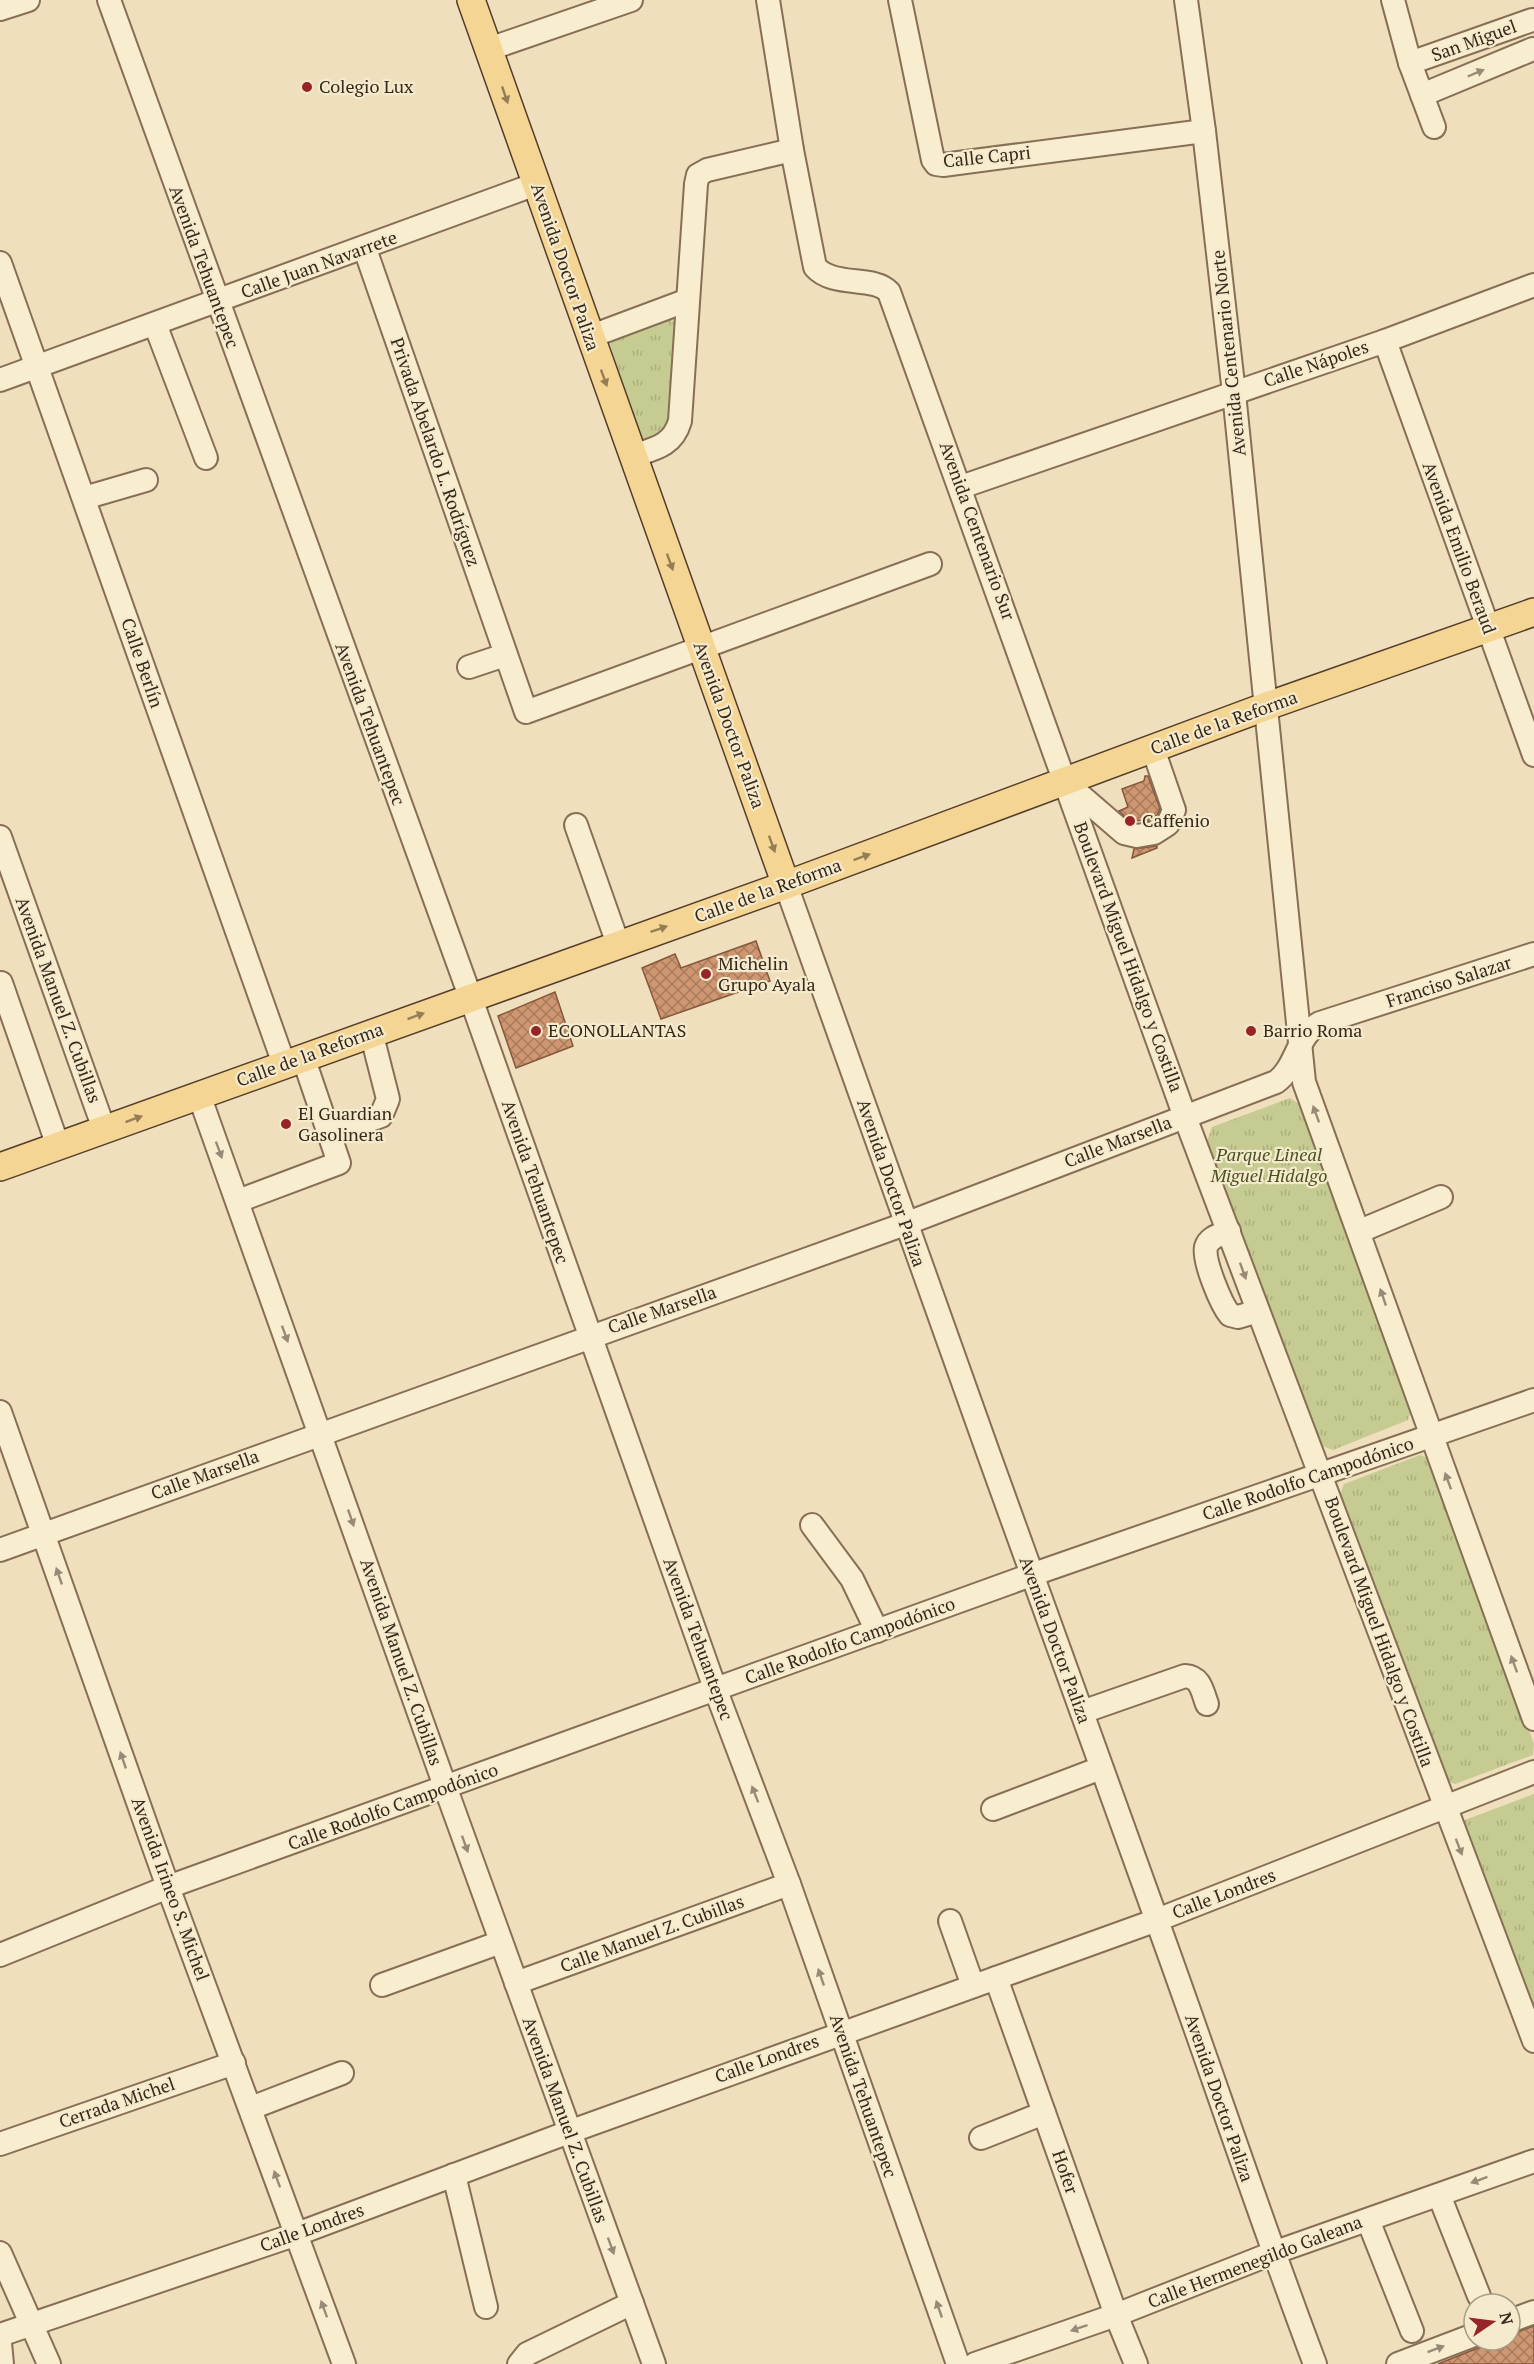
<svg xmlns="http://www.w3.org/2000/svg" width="1534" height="2364" font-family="'PT Serif',serif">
  <defs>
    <pattern id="park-tufts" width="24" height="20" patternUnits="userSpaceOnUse" patternTransform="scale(1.5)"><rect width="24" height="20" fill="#c6cc91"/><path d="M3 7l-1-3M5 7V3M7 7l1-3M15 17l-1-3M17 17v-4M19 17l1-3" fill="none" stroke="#abaf7c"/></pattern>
    <pattern id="building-cross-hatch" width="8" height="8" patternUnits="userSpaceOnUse" patternTransform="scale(1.5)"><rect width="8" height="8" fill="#ce9772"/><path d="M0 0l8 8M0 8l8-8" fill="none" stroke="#a87b5d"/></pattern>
  </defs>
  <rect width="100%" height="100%" fill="#efdfbd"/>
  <g fill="url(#park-tufts)">
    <path d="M 670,318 L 677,325 L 671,429 L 643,445 L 608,338 Z"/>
    <path d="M 1290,1098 L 1299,1104 L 1411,1410 L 1408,1420 L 1333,1450 L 1322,1446 L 1207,1141 L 1212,1127 Z"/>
    <path d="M 1420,1455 L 1428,1458 L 1534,1744 L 1533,1755 L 1455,1784 L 1447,1781 L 1340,1495 L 1344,1484 Z"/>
    <path d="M 1534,1794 L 1534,2019 L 1462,1827 L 1465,1820 Z"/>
  </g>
  <g fill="url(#building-cross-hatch)" stroke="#86583b" stroke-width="1.5">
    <path d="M 1145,776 L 1148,776 L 1160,809 L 1157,815 L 1149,820 L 1130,821 L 1119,811 L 1128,807 L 1122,789 L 1144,781 Z"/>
    <path d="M 1157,846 L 1157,848 L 1132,858 L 1134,849 Z"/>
    <path d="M 756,941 L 770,981 L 661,1019 L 642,968 L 675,954 L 681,968 Z"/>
    <path d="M 555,992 L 573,1046 L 516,1068 L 498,1016 Z"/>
    <path d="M 1534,2326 L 1534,2364 L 1438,2364 L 1498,2340 L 1510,2340 L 1510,2335 Z"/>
  </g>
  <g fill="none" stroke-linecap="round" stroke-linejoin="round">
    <g stroke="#876f56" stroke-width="26">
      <g id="minor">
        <path d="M 109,0 L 470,996 L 716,1691 L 789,1884 L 958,2364"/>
        <path d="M 768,0 L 792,150 L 815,267 C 834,288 873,275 889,292 L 1185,1117 L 1534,2041"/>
        <path d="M 900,0 L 933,160 L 936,164 L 943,165 L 1204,131"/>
        <path d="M 1186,0 L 1204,131 L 1234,393 L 1304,1082 L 1534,1719"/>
        <path d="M 1393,0 L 1410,63 L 1434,127"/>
        <path d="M 0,9 L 28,0"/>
        <path d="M 489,49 L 631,0"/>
        <path d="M 1410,63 L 1532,20"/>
        <path d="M 1422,95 L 1533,49"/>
        <path d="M 365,249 L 526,712 L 930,564"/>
        <path d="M 0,263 L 284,1064"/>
        <path d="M 155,324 L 206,458"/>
        <path d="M 589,337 L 688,300"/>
        <path d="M 1385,341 L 1534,755"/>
        <path d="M 0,380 L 536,184"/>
        <path d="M 632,456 C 654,449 673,446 680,421 L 696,184 L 698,175 L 707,170 L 792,150"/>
        <path d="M 961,487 L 1385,341 L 1534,285"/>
        <path d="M 84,498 L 146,480"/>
        <path d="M 469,667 L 505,655"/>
        <path d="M 1066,783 L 1124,833 L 1137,836 L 1154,833 L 1168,824 L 1174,810 L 1153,749"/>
        <path d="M 576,825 L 618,944"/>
        <path d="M 0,837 L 104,1129"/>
        <path d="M 786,885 C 907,1230 1032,1574 1156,1918 C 1210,2066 1259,2216 1315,2364"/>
        <path d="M 1,983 L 58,1146"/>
        <path d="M 199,1095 L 446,1789 L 654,2364"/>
        <path d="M 329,1134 L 381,1116 L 388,1099 L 371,1032"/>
        <path d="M 238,1201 L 339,1163 L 303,1057"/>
        <path d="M 1229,1231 C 1220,1235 1209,1237 1206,1247 C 1203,1261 1221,1304 1230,1315 L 1238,1317 L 1258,1311"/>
        <path d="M 1360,1231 L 1441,1197"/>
        <path d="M 0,1412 L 168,1887 L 344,2364"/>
        <path d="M 812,1525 L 852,1579 L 877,1631"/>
        <path d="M 0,1550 L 905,1224 L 1276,1082 C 1297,1067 1296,1036 1320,1023 L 1534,954"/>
        <path d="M 1082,1712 L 1185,1676 C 1201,1677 1202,1691 1207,1704"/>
        <path d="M 993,1809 L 1101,1768"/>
        <path d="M 950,1921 L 973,1986"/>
        <path d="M 0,1955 L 168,1887 L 1031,1575 L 1534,1400"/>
        <path d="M 996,1978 L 1116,2315 L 1136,2364"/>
        <path d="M 516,1983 L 789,1884"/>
        <path d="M 382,1985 L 501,1942"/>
        <path d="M 251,2108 L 342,2073"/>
        <path d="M 981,2138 L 1044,2113"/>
        <path d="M 0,2144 L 234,2063"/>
        <path d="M 454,2175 L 486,2307"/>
        <path d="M 1439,2195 L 1479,2296"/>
        <path d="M 1368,2220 L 1412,2331"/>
        <path d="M 0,2253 L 49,2364"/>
        <path d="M 1510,2321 L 1534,2312"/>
        <path d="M 0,2335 L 297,2234 L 569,2132 L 1157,1920 L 1534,1772"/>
        <path d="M 0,2343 L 2,2364"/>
        <path d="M 519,2364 L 527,2354 L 632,2303"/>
        <path d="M 975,2364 L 1116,2315 L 1273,2253 L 1534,2161"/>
        <path d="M 1398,2364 L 1474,2335"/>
      </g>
    </g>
    <g stroke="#543e2b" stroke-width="30">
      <g id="major">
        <path d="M 471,0 L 786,885"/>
        <path d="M 0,1167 L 786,885 L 1267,706 L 1534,612"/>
      </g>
    </g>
    <use href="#minor" stroke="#f9edd0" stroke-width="22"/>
    <use href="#major" stroke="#f4d593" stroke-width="27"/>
  </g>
  <defs><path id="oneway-solid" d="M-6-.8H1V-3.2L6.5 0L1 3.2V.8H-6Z" transform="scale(1.5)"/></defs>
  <g fill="#988a76">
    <use href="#oneway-solid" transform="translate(1476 73) rotate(-23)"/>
    <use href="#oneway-solid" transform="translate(1316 1114) rotate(-110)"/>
    <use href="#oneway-solid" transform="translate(219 1150) rotate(70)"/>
    <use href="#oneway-solid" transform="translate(1243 1271) rotate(70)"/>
    <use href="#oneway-solid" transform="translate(1383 1297) rotate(-109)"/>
    <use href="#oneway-solid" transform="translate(285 1334) rotate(70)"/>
    <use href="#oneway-solid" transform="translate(1448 1481) rotate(-110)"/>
    <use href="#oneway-solid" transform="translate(351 1518) rotate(71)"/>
    <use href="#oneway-solid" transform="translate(59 1576) rotate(-109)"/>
    <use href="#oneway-solid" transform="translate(1514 1664) rotate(-110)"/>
    <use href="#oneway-solid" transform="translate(123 1760) rotate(-109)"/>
    <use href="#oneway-solid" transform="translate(755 1794) rotate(-111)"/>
    <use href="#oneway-solid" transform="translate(465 1844) rotate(70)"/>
    <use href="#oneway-solid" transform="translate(1459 1847) rotate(69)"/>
    <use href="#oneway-solid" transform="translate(821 1977) rotate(-109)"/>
    <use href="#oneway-solid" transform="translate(277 2179) rotate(-110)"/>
    <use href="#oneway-solid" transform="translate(1479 2180) rotate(160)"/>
    <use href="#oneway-solid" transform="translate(611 2246) rotate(70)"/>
    <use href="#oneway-solid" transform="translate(324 2309) rotate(-110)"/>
    <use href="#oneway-solid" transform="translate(939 2309) rotate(-109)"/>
    <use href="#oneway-solid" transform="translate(1079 2328) rotate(161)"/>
    <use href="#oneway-solid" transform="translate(1436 2349) rotate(-21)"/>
  </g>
  <g fill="#957e57">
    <use href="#oneway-solid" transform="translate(505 95) rotate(71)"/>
    <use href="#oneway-solid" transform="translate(604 378) rotate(70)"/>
    <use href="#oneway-solid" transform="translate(670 562) rotate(70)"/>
    <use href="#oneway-solid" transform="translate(772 844) rotate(70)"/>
    <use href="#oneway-solid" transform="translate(862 857) rotate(-20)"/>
    <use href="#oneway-solid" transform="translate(659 929) rotate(-19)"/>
    <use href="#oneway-solid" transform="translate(416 1016) rotate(-20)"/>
    <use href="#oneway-solid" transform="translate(134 1119) rotate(-20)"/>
  </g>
  <g fill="#972527" stroke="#f6eacd" stroke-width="2">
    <circle cx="307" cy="87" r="6"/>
    <circle cx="1130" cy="821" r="6"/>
    <circle cx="706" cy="974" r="6"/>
    <circle cx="536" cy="1031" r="6"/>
    <circle cx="1251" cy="1031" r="6"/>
    <circle cx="286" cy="1124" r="6"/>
  </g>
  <g text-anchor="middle" stroke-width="4.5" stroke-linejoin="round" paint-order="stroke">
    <g font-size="18" fill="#36281b" stroke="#f6eacd">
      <text transform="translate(1474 41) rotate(-20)" y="6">San Miguel</text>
      <text transform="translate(987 157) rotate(-6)" y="6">Calle Capri</text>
      <text transform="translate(319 265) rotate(-20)" y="6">Calle Juan Navarrete</text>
      <text transform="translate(204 267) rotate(70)" y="6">Avenida Tehuantepec</text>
      <text transform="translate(565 267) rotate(71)" y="6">Avenida Doctor Paliza</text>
      <text transform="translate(1229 353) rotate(-96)" y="6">Avenida Centenario Norte</text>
      <text transform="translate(1316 364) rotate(-19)" y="6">Calle Nápoles</text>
      <text transform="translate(435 452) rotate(71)" y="6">Privada Abelardo L. Rodríguez</text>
      <text transform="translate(977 531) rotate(70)" y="6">Avenida Centenario Sur</text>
      <text transform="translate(1459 548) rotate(70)" y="6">Avenida Emilio Beraud</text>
      <text transform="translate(142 663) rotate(71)" y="6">Calle Berlín</text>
      <text transform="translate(1224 723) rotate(-20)" y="6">Calle de la Reforma</text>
      <text transform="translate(370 724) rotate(70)" y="6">Avenida Tehuantepec</text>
      <text transform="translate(729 725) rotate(70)" y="6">Avenida Doctor Paliza</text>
      <text transform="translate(768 891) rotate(-20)" y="6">Calle de la Reforma</text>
      <text transform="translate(1128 957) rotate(70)" y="6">Boulevard Miguel Hidalgo y Costilla</text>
      <text transform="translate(1449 982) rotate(-18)" y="6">Franciso Salazar</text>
      <text transform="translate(58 1000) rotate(70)" y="6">Avenida Manuel Z. Cubillas</text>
      <text transform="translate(310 1055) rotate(-20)" y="6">Calle de la Reforma</text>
      <text transform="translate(1118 1142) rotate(-21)" y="6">Calle Marsella</text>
      <text transform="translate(535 1182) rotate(71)" y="6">Avenida Tehuantepec</text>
      <text transform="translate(891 1183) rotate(71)" y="6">Avenida Doctor Paliza</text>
      <text transform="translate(662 1310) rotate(-19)" y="6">Calle Marsella</text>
      <text transform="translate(205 1475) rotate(-20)" y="6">Calle Marsella</text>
      <text transform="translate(1308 1479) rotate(-19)" y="6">Calle Rodolfo Campodónico</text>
      <text transform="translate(1379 1632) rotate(70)" y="6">Boulevard Miguel Hidalgo y Costilla</text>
      <text transform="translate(698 1639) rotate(70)" y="6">Avenida Tehuantepec</text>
      <text transform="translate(1055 1640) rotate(70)" y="6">Avenida Doctor Paliza</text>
      <text transform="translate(850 1641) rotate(-20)" y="6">Calle Rodolfo Campodónico</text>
      <text transform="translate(401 1662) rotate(71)" y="6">Avenida Manuel Z. Cubillas</text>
      <text transform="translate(393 1807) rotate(-20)" y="6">Calle Rodolfo Campodónico</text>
      <text transform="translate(170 1889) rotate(70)" y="6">Avenida Irineo S. Michel</text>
      <text transform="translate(1224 1894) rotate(-21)" y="6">Calle Londres</text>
      <text transform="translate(652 1934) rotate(-20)" y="6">Calle Manuel Z. Cubillas</text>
      <text transform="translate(767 2059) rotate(-20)" y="6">Calle Londres</text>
      <text transform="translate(863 2096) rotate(71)" y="6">Avenida Tehuantepec</text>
      <text transform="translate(1219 2098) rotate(71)" y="6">Avenida Doctor Paliza</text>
      <text transform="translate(117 2103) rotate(-19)" y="6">Cerrada Michel</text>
      <text transform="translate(565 2120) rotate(70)" y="6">Avenida Manuel Z. Cubillas</text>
      <text transform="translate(1065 2172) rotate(71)" y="6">Hofer</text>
      <text transform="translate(312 2228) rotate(-20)" y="6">Calle Londres</text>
      <text transform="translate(1255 2262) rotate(-21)" y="6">Calle Hermenegildo Galeana</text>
    </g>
    <g font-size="18" fill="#36281b" stroke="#f6eacd" text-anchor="start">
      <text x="319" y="93">Colegio Lux</text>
      <text x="1142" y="827">Caffenio</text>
      <text x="718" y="970">Michelin<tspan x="718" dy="21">Grupo Ayala</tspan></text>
      <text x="548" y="1037">ECONOLLANTAS</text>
      <text x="1263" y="1037">Barrio Roma</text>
      <text x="298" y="1120">El Guardian<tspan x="298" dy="21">Gasolinera</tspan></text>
    </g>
    <g font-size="18" font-style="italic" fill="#475221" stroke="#f6eacd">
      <text x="1269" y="1161">Parque Lineal<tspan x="1269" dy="21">Miguel Hidalgo</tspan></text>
    </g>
  </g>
  <g transform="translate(1492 2322) rotate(76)"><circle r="28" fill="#f6eacd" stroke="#a99c86" stroke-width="1.5"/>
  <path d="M0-4.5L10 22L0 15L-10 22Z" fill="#972527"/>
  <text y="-9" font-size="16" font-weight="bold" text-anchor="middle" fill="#36281b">N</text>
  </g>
</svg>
